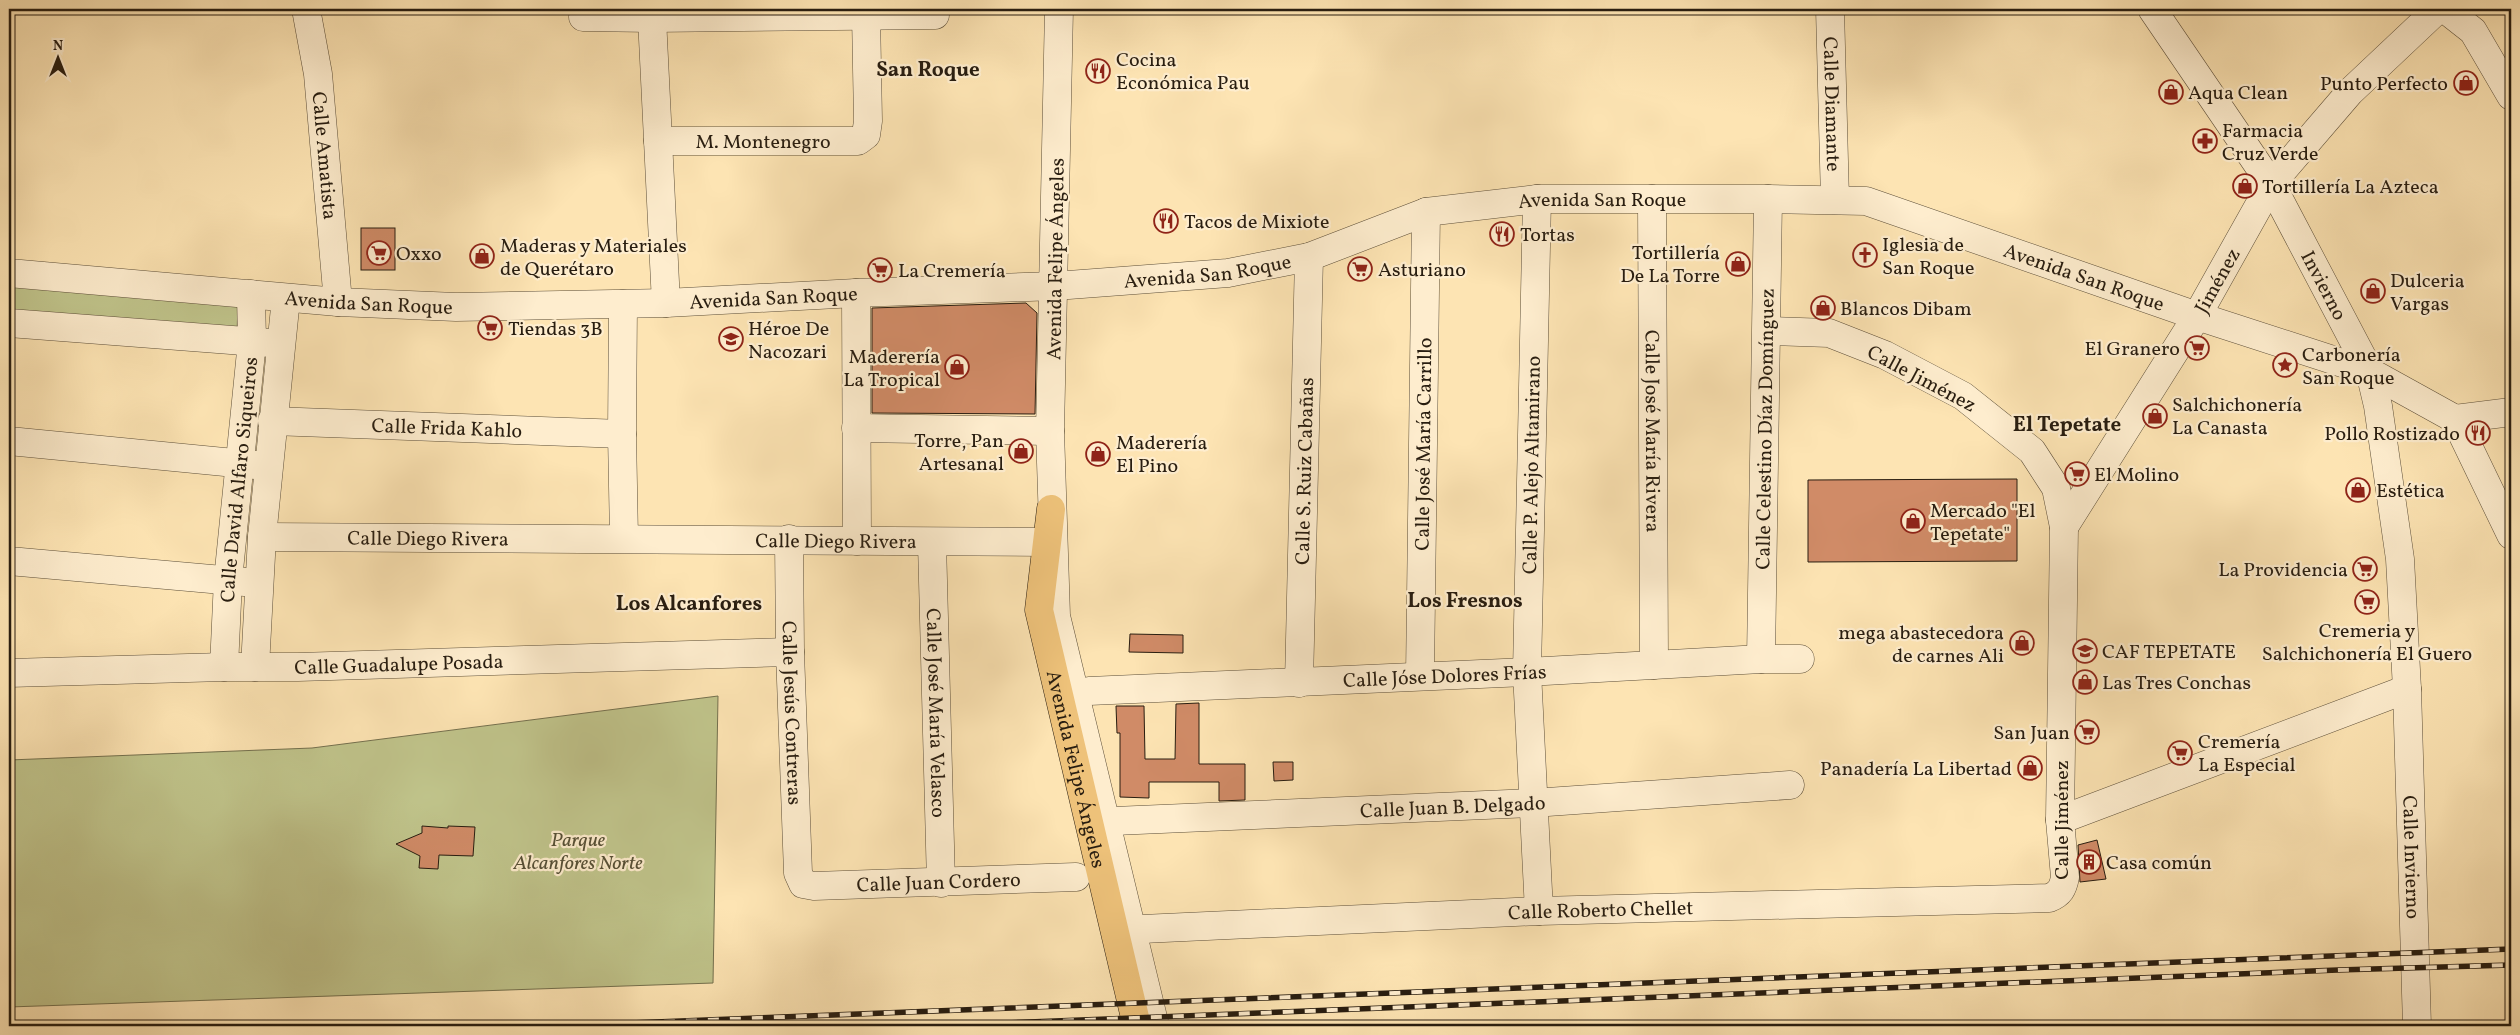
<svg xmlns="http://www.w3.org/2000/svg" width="2520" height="1035" font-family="Vollkorn,serif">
  <rect width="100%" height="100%" fill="#fde4b3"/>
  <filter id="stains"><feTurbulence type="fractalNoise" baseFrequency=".004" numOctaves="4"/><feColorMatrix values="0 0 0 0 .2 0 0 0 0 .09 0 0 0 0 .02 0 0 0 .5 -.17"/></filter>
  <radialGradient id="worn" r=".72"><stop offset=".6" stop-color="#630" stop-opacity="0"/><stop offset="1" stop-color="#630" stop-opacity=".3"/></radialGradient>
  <g fill="#c0c48b" stroke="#74704e">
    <path d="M 9,279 L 238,301 L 237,335 L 9,315 Z"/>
    <path d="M 718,696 L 713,983 L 9,1007 L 9,760 L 312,748 Z"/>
  </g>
  <g fill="#d08b67" stroke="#281d10">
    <rect x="361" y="228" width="34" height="42"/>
    <path d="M 1026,303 L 1037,313 L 1035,414 L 872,413 L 872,308 Z"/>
    <path d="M 2017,479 L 2017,561 L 1808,562 L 1808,480 Z"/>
    <path d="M 1130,634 L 1183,635 L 1183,653 L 1129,652 Z"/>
    <path d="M 1199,703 L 1199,764 L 1245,764 L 1245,800 L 1219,801 L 1219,782 L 1149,782 L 1149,798 L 1120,797 L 1120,733 L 1117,733 L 1116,706 L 1144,706 L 1145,759 L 1175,759 L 1176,704 Z"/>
    <path d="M 1273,762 L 1293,762 L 1293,780 L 1274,781 Z"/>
    <path d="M 422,826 L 448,828 L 448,826 L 475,827 L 473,856 L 439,855 L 438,869 L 419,868 L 420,856 L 396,844 L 422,833 Z"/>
    <path d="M 2097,840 L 2106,879 L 2080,882 L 2078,845 Z"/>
  </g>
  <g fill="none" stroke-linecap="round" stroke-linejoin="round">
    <g stroke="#5d4f39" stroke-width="29">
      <g id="minor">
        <path id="s1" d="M 306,9 L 318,74 L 338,302"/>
        <path d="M 1059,9 L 1050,431 L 1056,616 L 1155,1026"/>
        <path id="s2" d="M 1830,9 L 1835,200"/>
        <path id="s3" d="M 2152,9 L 2271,184 L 2370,372 L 2378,406 L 2400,559 L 2407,689 L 2417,1026"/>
        <path d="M 2445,9 L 2473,31 L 2511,96"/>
        <path d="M 583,17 L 652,18 L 935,15"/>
        <path d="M 652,18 L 666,303"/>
        <path id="s4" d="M 658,141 L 858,141 L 866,135 L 868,121 L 866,14"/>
        <path d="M 1537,199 L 1527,672 L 1539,911"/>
        <path id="s5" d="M 1652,199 L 1654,665"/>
        <path id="s6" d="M 9,273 L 338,302 L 456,307 L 666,303 L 856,293 L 1055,286 L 1228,273 L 1309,257 L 1426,212 L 1537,199 L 1768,199 L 1866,201 L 2197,316 L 2370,372 L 2455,419"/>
        <path d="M 856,293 L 857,541"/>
        <path d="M 623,304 L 622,434 L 624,538"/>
        <path d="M 9,323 L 271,343"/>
        <path d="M 2455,419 L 2511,535"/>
        <path d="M 2455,419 L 2511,412"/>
        <path id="s7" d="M 272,421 L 622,434"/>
        <path d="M 856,428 L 1050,431"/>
        <path d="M 9,441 L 256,465"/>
        <path id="s8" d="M 2064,527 L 2197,316 L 2271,184 L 2350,92 L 2438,9"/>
        <path id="s9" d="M 262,537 L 1047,542"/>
        <path id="s10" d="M 789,539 L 790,652 L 798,873 L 803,884 L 814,886 L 1076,877"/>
        <path id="s11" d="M 932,543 L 941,883"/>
        <path d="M 9,561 L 245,582"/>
        <path id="s12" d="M 1761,659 L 1768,199"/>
        <path id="s13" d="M 224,667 L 228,580 L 252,342 L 251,294"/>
        <path d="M 255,667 L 262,537 L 286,298"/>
        <path id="s14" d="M 9,673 L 224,667 L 298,667 L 790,652"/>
        <path id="s15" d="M 1420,676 L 1426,212"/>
        <path id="s16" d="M 1299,683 L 1309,257"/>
        <path id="s17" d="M 1089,691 L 1527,672 L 1761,659 L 1800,659"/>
        <path d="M 2060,820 L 2407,689"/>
        <path id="s18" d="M 1114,821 L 1533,803 L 1790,785"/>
        <path id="s19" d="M 1142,929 L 1539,911 L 2049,898 C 2060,894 2063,888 2065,877 L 2060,820 L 2064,527 L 2056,488 L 2032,451 L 1963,396 L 1885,355 L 1829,333 L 1767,331"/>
      </g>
    </g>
    <g stroke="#281d10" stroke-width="29">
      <g id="major">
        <path id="s20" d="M 1051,509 L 1039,610 L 1137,1026"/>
      </g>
    </g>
    <use href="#minor" stroke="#feedce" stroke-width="28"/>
    <use href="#major" stroke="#eec27a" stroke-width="28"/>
    <g stroke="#281d10" stroke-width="5.5">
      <g id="rail">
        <path d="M 554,1026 L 2511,949"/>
        <path d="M 931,1026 L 2338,970 L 2511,965"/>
      </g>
    </g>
    <use href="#rail" stroke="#feedce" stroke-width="4" stroke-dasharray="11" stroke-linecap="butt"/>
  </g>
  <defs>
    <g id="restaurant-ring" transform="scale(1.25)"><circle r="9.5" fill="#feedce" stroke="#8f2418" stroke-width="1.5"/><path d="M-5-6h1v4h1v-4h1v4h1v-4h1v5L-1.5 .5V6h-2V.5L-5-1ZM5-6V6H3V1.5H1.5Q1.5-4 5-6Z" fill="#8f2418"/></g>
    <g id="shop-ring" transform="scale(1.25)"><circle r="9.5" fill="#feedce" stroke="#8f2418" stroke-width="1.5"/><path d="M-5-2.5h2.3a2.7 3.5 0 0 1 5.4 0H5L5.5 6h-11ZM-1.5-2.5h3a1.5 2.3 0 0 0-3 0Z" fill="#8f2418"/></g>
    <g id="pharmacy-ring" transform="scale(1.25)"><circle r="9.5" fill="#feedce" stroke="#8f2418" stroke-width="1.5"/><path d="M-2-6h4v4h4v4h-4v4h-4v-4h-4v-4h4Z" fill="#8f2418"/></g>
    <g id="supermarket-ring" transform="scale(1.25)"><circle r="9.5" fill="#feedce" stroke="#8f2418" stroke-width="1.5"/><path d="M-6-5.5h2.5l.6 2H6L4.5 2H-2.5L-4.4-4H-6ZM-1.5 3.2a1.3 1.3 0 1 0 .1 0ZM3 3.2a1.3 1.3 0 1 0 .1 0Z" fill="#8f2418"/></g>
    <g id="church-ring" transform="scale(1.25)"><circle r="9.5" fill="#feedce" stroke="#8f2418" stroke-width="1.5"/><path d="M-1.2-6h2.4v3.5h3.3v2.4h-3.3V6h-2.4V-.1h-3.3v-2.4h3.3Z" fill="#8f2418"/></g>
    <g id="school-ring" transform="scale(1.25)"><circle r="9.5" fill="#feedce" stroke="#8f2418" stroke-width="1.5"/><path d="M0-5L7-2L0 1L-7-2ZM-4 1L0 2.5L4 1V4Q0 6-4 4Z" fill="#8f2418"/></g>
    <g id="sight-ring" transform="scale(1.25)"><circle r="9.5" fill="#feedce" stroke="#8f2418" stroke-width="1.5"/><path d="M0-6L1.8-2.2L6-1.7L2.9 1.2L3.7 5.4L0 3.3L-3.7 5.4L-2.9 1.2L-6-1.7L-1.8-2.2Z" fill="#8f2418"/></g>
    <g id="building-ring" transform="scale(1.25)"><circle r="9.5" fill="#feedce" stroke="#8f2418" stroke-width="1.5"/><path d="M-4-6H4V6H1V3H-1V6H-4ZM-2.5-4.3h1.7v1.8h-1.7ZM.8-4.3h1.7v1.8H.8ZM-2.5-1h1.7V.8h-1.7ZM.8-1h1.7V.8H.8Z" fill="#8f2418"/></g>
  </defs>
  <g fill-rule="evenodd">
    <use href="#restaurant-ring" x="1098" y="71"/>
    <use href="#shop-ring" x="2466" y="83"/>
    <use href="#shop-ring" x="2171" y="92"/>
    <use href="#pharmacy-ring" x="2205" y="141"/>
    <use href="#shop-ring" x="2245" y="186"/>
    <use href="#restaurant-ring" x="1166" y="221"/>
    <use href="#restaurant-ring" x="1502" y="234"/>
    <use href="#supermarket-ring" x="379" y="253"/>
    <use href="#church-ring" x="1865" y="255"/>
    <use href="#shop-ring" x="482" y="256"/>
    <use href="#shop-ring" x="1738" y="264"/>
    <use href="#supermarket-ring" x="1360" y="269"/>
    <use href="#supermarket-ring" x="880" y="270"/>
    <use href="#shop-ring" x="2373" y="291"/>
    <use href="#shop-ring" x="1823" y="308"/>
    <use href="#supermarket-ring" x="490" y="328"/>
    <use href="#school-ring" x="731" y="339"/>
    <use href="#supermarket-ring" x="2197" y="348"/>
    <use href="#sight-ring" x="2285" y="365"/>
    <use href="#shop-ring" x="957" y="367"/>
    <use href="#shop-ring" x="2155" y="416"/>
    <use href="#restaurant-ring" x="2478" y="433"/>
    <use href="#shop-ring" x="1021" y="451"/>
    <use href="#shop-ring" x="1098" y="454"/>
    <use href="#supermarket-ring" x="2077" y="474"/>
    <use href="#shop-ring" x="2358" y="490"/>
    <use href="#shop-ring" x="1913" y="521"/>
    <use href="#supermarket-ring" x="2365" y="569"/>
    <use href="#supermarket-ring" x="2367" y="602"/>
    <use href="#shop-ring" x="2022" y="643"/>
    <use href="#school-ring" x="2085" y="651"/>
    <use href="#shop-ring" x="2085" y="682"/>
    <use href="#supermarket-ring" x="2087" y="732"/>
    <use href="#supermarket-ring" x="2180" y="753"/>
    <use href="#shop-ring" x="2030" y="768"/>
    <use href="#building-ring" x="2089" y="862"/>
  </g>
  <g text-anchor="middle" stroke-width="4.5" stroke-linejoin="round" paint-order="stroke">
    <g font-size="20" fill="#281d10" stroke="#feedce" text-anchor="start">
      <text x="1116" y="66">Cocina<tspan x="1116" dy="23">Económica Pau</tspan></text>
      <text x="2448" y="90" text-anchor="end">Punto Perfecto</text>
      <text x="2188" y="99">Aqua Clean</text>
      <text x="2222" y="137">Farmacia<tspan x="2222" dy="23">Cruz Verde</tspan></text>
      <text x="2262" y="193">Tortillería La Azteca</text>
      <text x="1184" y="228">Tacos de Mixiote</text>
      <text x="1520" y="241">Tortas</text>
      <text x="1882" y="251">Iglesia de<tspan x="1882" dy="23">San Roque</tspan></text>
      <text x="500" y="252">Maderas y Materiales<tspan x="500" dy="23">de Querétaro</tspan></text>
      <text x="1720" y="259" text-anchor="end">Tortillería<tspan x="1720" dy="23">De La Torre</tspan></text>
      <text x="396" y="260">Oxxo</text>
      <text x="1378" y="276">Asturiano</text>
      <text x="898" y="277">La Cremería</text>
      <text x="2390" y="287">Dulceria<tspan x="2390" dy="23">Vargas</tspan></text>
      <text x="1840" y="315">Blancos Dibam</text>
      <text x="508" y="335">Tiendas 3B</text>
      <text x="748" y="335">Héroe De<tspan x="748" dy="23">Nacozari</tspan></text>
      <text x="2180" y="355" text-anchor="end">El Granero</text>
      <text x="2302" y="361">Carbonería<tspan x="2302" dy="23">San Roque</tspan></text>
      <text x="940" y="363" text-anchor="end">Maderería<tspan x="940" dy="23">La Tropical</tspan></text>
      <text x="2172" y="411">Salchichonería<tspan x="2172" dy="23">La Canasta</tspan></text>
      <text x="2460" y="440" text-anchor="end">Pollo Rostizado</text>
      <text x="1004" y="447" text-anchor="end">Torre, Pan<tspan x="1004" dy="23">Artesanal</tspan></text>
      <text x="1116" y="449">Maderería<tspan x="1116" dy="23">El Pino</tspan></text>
      <text x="2094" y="481">El Molino</text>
      <text x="2376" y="497">Estética</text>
      <text x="1930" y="517">Mercado "El<tspan x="1930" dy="23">Tepetate"</tspan></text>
      <text x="2348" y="576" text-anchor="end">La Providencia</text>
      <text x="2367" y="637" text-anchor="middle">Cremeria y<tspan x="2367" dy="23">Salchichonería El Guero</tspan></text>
      <text x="2004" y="639" text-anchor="end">mega abastecedora<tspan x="2004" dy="23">de carnes Ali</tspan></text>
      <text x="2102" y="658">CAF TEPETATE</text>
      <text x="2102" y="689">Las Tres Conchas</text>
      <text x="2070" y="739" text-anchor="end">San Juan</text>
      <text x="2198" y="748">Cremería<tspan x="2198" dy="23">La Especial</tspan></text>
      <text x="2012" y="775" text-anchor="end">Panadería La Libertad</text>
      <text x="2106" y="869">Casa común</text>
    </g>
    <g font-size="20" fill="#281d10" stroke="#feedce">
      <text dy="7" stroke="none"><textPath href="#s2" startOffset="95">Calle Diamante</textPath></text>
      <text dy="7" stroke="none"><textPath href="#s4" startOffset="105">M. Montenegro</textPath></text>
      <text dy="7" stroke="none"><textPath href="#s1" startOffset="148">Calle Amatista</textPath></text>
      <text dy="7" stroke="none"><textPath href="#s6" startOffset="1606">Avenida San Roque</textPath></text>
      <text transform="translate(1055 259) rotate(-89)" y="7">Avenida Felipe Ángeles</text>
      <text dy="7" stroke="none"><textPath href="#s6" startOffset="1201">Avenida San Roque</textPath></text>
      <text dy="7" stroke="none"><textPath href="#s6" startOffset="2101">Avenida San Roque</textPath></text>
      <text dy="7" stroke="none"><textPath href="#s8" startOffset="290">Jiménez</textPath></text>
      <text dy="7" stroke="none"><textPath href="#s3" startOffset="326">Invierno</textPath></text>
      <text dy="7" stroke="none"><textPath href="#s6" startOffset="766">Avenida San Roque</textPath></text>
      <text dy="7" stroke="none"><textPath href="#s6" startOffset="361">Avenida San Roque</textPath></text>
      <text transform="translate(1922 378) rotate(28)" y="7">Calle Jiménez</text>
      <text dy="7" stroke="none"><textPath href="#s7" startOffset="175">Calle Frida Kahlo</textPath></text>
      <text dy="7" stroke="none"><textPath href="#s12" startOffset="230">Calle Celestino Díaz Domínguez</textPath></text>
      <text dy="7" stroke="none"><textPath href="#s5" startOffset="232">Calle José María Rivera</textPath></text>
      <text dy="7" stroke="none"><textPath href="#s15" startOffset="232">Calle José María Carrillo</textPath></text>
      <text transform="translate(1531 465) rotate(-89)" y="7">Calle P. Alejo Altamirano</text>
      <text dy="7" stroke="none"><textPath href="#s16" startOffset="212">Calle S. Ruiz Cabañas</textPath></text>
      <text dy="7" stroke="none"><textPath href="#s13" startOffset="188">Calle David Alfaro Siqueiros</textPath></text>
      <text dy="7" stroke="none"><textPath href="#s9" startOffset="166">Calle Diego Rivera</textPath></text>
      <text dy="7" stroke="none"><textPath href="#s9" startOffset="574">Calle Diego Rivera</textPath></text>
      <text dy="7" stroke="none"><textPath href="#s14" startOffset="390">Calle Guadalupe Posada</textPath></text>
      <text dy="7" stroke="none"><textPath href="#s17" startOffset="356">Calle Jóse Dolores Frías</textPath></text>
      <text dy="7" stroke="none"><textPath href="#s10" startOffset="174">Calle Jesús Contreras</textPath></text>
      <text dy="7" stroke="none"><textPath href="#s11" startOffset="170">Calle José María Velasco</textPath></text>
      <text dy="7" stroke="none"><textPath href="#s20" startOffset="265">Avenida Felipe Ángeles</textPath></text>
      <text dy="7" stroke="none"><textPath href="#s18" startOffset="339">Calle Juan B. Delgado</textPath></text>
      <text transform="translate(2061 820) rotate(-90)" y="7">Calle Jiménez</text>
      <text dy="7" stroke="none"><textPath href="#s3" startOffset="912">Calle Invierno</textPath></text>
      <text dy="7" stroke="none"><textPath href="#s10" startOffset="482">Calle Juan Cordero</textPath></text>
      <text dy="7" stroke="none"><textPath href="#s19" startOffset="459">Calle Roberto Chellet</textPath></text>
    </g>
    <g font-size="20" font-style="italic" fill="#564f35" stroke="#feedce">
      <text x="578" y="846">Parque<tspan x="578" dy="23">Alcanfores Norte</tspan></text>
    </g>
    <g font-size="21" font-weight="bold" fill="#281d10" stroke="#feedce">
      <text x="928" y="76">San Roque</text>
      <text x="2067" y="431">El Tepetate</text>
      <text x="1465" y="607">Los Fresnos</text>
      <text x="689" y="610">Los Alcanfores</text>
    </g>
  </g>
  <rect width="2520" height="1035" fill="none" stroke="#fde4b3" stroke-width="30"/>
  <rect x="10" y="10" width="2500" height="1015" fill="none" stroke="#281d10" stroke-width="2.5"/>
  <rect x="15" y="15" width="2490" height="1005" fill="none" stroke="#281d10"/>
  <g transform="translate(58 58)" stroke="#feedce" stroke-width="4" paint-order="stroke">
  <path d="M0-4L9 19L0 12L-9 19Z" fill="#281d10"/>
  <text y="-8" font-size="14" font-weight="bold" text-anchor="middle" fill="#281d10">N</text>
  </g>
  <rect width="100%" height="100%" filter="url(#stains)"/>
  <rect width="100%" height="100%" fill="url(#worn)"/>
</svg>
